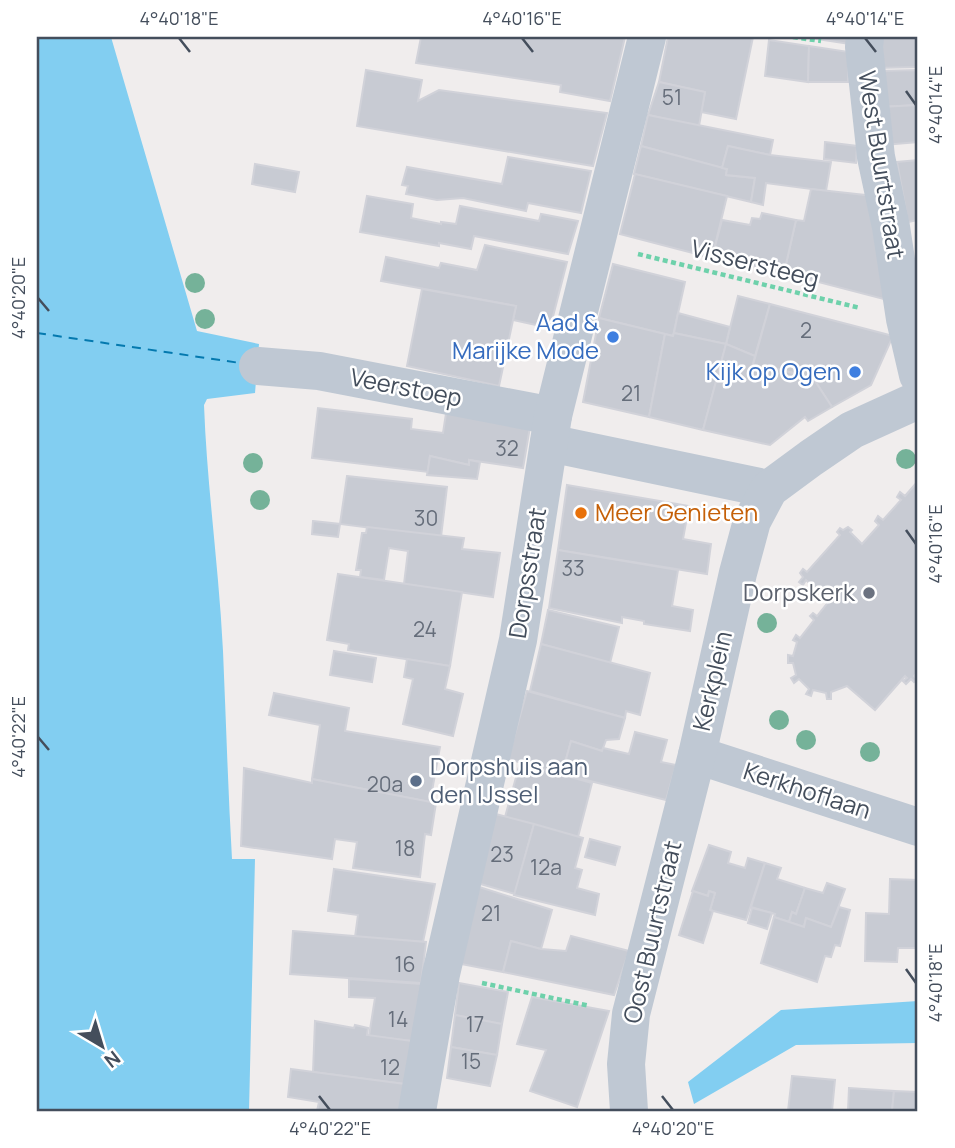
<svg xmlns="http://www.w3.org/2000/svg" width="955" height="1148" font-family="Manrope,sans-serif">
  <rect width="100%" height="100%" fill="#f0eded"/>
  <g fill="#82cef1">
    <path d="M 37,37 L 111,37 L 197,331 L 259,344 L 255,393 L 207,399 L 204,405 C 207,487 219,569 223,651 C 226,720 228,790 232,859 L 255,859 L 249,1111 L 37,1111 Z"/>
    <path d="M 918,1001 L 918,1043 L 796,1045 L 694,1104 L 688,1082 L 781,1010 Z"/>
  </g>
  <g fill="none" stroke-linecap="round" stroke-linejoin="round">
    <path stroke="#0479af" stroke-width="2" stroke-dasharray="9 7" stroke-linecap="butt" d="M 37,333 L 240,363"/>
  </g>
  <g fill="#c8cbd3" stroke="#d1d2d9" stroke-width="2">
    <path d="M 421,37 L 625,37 L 610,101 L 560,92 L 561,85 L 416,63 Z"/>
    <path d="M 668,37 L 753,37 L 736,119 L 701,112 L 705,92 L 659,82 Z"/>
    <path d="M 804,37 L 851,37 L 849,44 Z"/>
    <path d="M 878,37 L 918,37 L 918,67 L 876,68 Z"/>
    <path d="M 769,40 L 809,46 L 808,82 L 765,76 Z"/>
    <path d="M 809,46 L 849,52 L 848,82 L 808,82 Z"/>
    <path d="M 366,70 L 422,80 L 418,101 L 439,90 L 607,113 L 593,166 L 357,126 Z"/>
    <path d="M 918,70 L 918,105 L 880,107 L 876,71 Z"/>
    <path d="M 659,82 L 705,92 L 699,126 L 648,115 Z"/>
    <path d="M 918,105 L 918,142 L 884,145 L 880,107 Z"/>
    <path d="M 648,115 L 773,140 L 770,155 L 728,146 L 722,168 L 641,146 Z"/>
    <path d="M 825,142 L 857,146 L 856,163 L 824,159 Z"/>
    <path d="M 641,146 L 727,169 L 726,175 L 755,178 L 751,202 L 634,174 Z"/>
    <path d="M 728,146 L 770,155 L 831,162 L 826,191 L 766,183 L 763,205 L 751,202 L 755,178 L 726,175 L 727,169 L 722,168 Z"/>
    <path d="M 508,157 L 591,171 L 581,213 L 528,203 L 526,211 L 463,198 L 437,200 L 406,194 L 408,186 L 402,185 L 407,167 L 502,184 Z"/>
    <path d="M 918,160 L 918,220 L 908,222 L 897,162 Z"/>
    <path d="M 255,164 L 299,172 L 295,192 L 252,184 Z"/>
    <path d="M 635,174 L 727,196 L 712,258 L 620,234 Z"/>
    <path d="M 811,189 L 874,196 L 895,302 L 784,273 L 796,220 L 804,221 Z"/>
    <path d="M 367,196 L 413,204 L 411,218 L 441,224 L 441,222 L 456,224 L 460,206 L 539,221 L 541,214 L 578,221 L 568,254 L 474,236 L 471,249 L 439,243 L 439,246 L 360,232 Z"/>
    <path d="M 762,213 L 796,220 L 784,273 L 712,258 L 722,220 L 750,225 L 752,218 L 760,219 Z"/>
    <path d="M 485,245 L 567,262 L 550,328 L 513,320 L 516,306 L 381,281 L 386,257 L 439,268 L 441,263 L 477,270 Z"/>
    <path d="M 613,264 L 685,282 L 673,336 L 599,318 Z"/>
    <path d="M 422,289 L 516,306 L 499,386 L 407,366 Z"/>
    <path d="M 738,296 L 770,304 L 755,356 L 726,344 Z"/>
    <path d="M 770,304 L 893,336 L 871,385 L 832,407 L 813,378 L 769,367 L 764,382 L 749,379 Z"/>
    <path d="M 678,313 L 730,327 L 726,344 L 674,333 Z"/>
    <path d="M 599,318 L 665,334 L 649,417 L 583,402 Z"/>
    <path d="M 674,333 L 726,344 L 703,430 L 649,417 L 665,334 L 673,336 Z"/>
    <path d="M 726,344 L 755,356 L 749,379 L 764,382 L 769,367 L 813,378 L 832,407 L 808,421 L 805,417 L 770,445 L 703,430 Z"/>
    <path d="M 447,407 L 531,421 L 523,468 L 469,460 L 469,465 L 430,456 L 428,472 L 312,458 L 318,408 L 412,419 L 411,429 L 443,433 Z"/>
    <path d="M 430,456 L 469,465 L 469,460 L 480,462 L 477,479 L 427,475 Z"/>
    <path d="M 347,476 L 447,487 L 441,537 L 340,524 Z"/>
    <path d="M 918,481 L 918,672 L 914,676 L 917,679 L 914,682 L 911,679 L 906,684 L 903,681 L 907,678 L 905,676 L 875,710 L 847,686 L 831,692 L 831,699 L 827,699 L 826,693 L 813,690 L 811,696 L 806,694 L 809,689 L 799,679 L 794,683 L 791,678 L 796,675 L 793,663 L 788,663 L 788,655 L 793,656 L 797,642 L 793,640 L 796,635 L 800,638 L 814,620 L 810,616 L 813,613 L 817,616 L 829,601 L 806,580 L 803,585 L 799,582 L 803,577 L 800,573 L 803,569 L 807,572 L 840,535 L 837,532 L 840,528 L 843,530 L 848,527 L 852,530 L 850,532 L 862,544 L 879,525 L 875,521 L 878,516 L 883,520 L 901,500 L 897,497 L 900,492 L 905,496 Z"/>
    <path d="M 567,485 L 689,506 L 683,539 L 711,544 L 707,574 L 558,550 Z"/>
    <path d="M 313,521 L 340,524 L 338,537 L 312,534 Z"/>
    <path d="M 367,527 L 464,538 L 462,549 L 500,553 L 493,597 L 404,584 L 408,551 L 389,548 L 384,580 L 360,577 L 361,570 L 356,570 L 362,533 L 366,533 Z"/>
    <path d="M 558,550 L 678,570 L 672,606 L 693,610 L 690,631 L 644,624 L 644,621 L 622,617 L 622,623 L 549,608 Z"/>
    <path d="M 338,574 L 462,592 L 450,666 L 348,650 L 349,644 L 327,640 Z"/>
    <path d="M 548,610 L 619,627 L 610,663 L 541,644 Z"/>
    <path d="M 541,644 L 650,673 L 640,715 L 626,711 L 625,718 L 530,691 Z"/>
    <path d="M 334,651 L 376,658 L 372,682 L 330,675 Z"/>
    <path d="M 407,659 L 450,666 L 445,689 L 463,694 L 453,736 L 403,724 L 413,679 L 404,677 Z"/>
    <path d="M 527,691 L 625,718 L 619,739 L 606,740 L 602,751 L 571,741 L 562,774 L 508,759 Z"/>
    <path d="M 274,693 L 349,708 L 345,731 L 440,747 L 430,802 L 312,779 L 320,725 L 269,715 Z"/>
    <path d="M 635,732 L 667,740 L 661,762 L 676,765 L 666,800 L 562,774 L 571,741 L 602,751 L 603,748 L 629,754 Z"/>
    <path d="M 520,763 L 592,783 L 578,837 L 505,817 Z"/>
    <path d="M 244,768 L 312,783 L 312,779 L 436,803 L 431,835 L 425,834 L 420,877 L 353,868 L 357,842 L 335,839 L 332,859 L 241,846 Z"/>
    <path d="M 492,813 L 534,824 L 515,894 L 477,883 Z"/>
    <path d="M 534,824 L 583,838 L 575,868 L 582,870 L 577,888 L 599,894 L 595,915 L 514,895 Z"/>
    <path d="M 590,839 L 620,847 L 615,865 L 585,857 Z"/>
    <path d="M 709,845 L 731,852 L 728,863 L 745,868 L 748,858 L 765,863 L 746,920 L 710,910 L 715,893 L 709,891 L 708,896 L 692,891 Z"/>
    <path d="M 765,863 L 781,868 L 777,879 L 805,888 L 796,914 L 792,912 L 789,922 L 774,917 L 775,914 L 751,907 Z"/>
    <path d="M 334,869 L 435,884 L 423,942 L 355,937 L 358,915 L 328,911 Z"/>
    <path d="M 890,879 L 918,880 L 918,948 L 898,948 L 897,962 L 865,961 L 866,913 L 889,914 Z"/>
    <path d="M 827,883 L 845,889 L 831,927 L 806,918 L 804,927 L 789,922 L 792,912 L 796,914 L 805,888 L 823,893 Z"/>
    <path d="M 476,886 L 552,910 L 541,949 L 511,941 L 503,972 L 461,964 Z"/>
    <path d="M 693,891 L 708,896 L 709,891 L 715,893 L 710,910 L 713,911 L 703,943 L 679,935 Z"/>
    <path d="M 839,907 L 850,910 L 840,946 L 835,945 L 831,957 L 825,956 L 817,982 L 761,963 L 774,917 L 804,927 L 806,918 L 831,927 Z"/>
    <path d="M 752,908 L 772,913 L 767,929 L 748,923 Z"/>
    <path d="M 293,931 L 426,942 L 421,983 L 290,974 Z"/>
    <path d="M 571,936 L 629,951 L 614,995 L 503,972 L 511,941 L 541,949 L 566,951 Z"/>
    <path d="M 349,979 L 422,984 L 412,1041 L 369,1036 L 375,998 L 349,997 Z"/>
    <path d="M 459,983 L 508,992 L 502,1024 L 455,1015 Z"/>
    <path d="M 532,997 L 609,1011 L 577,1107 L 530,1091 L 546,1050 L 517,1044 Z"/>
    <path d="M 455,1015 L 502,1024 L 497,1055 L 451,1047 Z"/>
    <path d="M 315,1021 L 354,1028 L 355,1025 L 368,1028 L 367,1035 L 412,1041 L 405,1084 L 313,1072 Z"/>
    <path d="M 451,1047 L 497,1055 L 490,1086 L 447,1078 Z"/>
    <path d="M 291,1069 L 405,1084 L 400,1111 L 317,1111 L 319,1102 L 288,1097 Z"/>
    <path d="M 792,1076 L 835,1080 L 832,1111 L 788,1111 Z"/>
    <path d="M 849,1088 L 894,1091 L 892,1111 L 848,1111 Z"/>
    <path d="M 894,1091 L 918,1092 L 918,1111 L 892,1111 Z"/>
  </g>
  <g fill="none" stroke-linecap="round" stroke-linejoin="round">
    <g stroke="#6ed1ab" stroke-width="4.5" stroke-dasharray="5 3.5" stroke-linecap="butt">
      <path d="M 793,37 L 821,41"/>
      <path d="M 638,254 L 860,308"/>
      <path d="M 482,983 L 590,1006"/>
    </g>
    <g stroke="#bfc8d3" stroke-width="38">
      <path d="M 865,37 L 864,47 L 876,157 L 891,227 L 905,319 L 918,375"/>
      <path d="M 258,366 L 319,371 L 553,416"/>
      <path d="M 549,443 L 769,489"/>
      <path d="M 697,755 L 918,827"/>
      <path d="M 417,1111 L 441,974 L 518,640 L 553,416 L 647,37"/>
      <path d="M 629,1111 L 626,1064 L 631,1014 L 697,755 L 738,573 L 752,521 L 769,489 L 811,458 L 852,430 L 918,400"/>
    </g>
  </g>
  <g fill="#75b299">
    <circle cx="195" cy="283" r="10"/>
    <circle cx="205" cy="319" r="10"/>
    <circle cx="906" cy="459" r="10"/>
    <circle cx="253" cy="463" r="10"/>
    <circle cx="260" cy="500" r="10"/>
    <circle cx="767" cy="623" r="10"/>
    <circle cx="779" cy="720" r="10"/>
    <circle cx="806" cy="740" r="10"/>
    <circle cx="870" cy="752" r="10"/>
  </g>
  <path fill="none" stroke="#444e5c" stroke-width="2.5" d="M 179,38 L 190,52M 522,38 L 533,52M 865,38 L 876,52M 906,91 L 916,105M 38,298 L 49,311M 906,530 L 916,544M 38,737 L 49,750M 906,969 L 916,983M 319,1096 L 330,1110M 662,1096 L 673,1110"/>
  <g fill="#3f7fe0" stroke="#fff" stroke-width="2.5">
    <circle cx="613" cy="337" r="7"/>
    <circle cx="855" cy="372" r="7"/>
  </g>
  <circle fill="#e8710a" stroke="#fff" stroke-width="2.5" cx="581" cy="513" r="7"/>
  <circle fill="#6b7280" stroke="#fff" stroke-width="2.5" cx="869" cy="593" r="7"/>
  <circle fill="#5c6f8a" stroke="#fff" stroke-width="2.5" cx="416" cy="781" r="7"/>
  <g text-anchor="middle" stroke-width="5" stroke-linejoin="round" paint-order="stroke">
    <g font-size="21" fill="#656d7a">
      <text x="672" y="105">51</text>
      <text x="806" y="338">2</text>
      <text x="631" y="401">21</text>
      <text x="507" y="456">32</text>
      <text x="426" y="526">30</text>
      <text x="573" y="576">33</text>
      <text x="425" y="637">24</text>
      <text x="385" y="792">20a</text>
      <text x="405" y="856">18</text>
      <text x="502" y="862">23</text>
      <text x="546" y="875">12a</text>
      <text x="491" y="921">21</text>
      <text x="405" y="972">16</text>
      <text x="398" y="1027">14</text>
      <text x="475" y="1032">17</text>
      <text x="471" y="1069">15</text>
      <text x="390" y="1075">12</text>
    </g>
    <g font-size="24" fill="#444e5c" stroke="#fff">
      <text transform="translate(881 165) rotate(81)" y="8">West Buurtstraat</text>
      <text transform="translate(755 264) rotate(14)" y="8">Vissersteeg</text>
      <text transform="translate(406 388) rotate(11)" y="8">Veerstoep</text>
      <text transform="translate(528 573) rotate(-81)" y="8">Dorpsstraat</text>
      <text transform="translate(713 681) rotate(-77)" y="8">Kerkplein</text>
      <text transform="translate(807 791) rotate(18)" y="8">Kerkhoflaan</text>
      <text transform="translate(653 932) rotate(-77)" y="8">Oost Buurtstraat</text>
    </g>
    <g font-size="24" fill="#366cbe" stroke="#fff" text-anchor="end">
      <text x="599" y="331">Aad &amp;<tspan x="599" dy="28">Marijke Mode</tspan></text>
      <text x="841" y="380">Kijk op Ogen</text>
    </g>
    <g font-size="24" fill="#c56008" stroke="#fff" text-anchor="start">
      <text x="595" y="521">Meer Genieten</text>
    </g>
    <g font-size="24" fill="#5b616d" stroke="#fff" text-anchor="end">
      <text x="855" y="601">Dorpskerk</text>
    </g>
    <g font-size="24" fill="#4e5e75" stroke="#fff" text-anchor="start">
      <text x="430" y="775">Dorpshuis aan<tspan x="430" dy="28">den IJssel</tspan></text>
    </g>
  </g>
  <rect width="955" height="1148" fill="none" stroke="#ffffff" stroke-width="77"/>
  <g transform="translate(102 1046) rotate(142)" stroke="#ffffff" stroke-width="5" paint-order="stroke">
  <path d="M0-5L12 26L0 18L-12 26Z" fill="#444e5c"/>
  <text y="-10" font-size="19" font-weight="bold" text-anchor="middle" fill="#444e5c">N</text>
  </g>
  <rect x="38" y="38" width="878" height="1072" fill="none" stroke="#444e5c" stroke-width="2.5"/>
  <g font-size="18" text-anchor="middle" fill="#444e5c">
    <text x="179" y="25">4°40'18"E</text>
    <text x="522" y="25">4°40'16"E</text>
    <text x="865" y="25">4°40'14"E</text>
    <text transform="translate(936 105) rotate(-90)" y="6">4°40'14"E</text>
    <text transform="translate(19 298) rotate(-90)" y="6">4°40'20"E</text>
    <text transform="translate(936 544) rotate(-90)" y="6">4°40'16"E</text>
    <text transform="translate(19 737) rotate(-90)" y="6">4°40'22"E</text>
    <text transform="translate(936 983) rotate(-90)" y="6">4°40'18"E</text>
    <text x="330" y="1135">4°40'22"E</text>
    <text x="673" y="1135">4°40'20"E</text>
  </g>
</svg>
